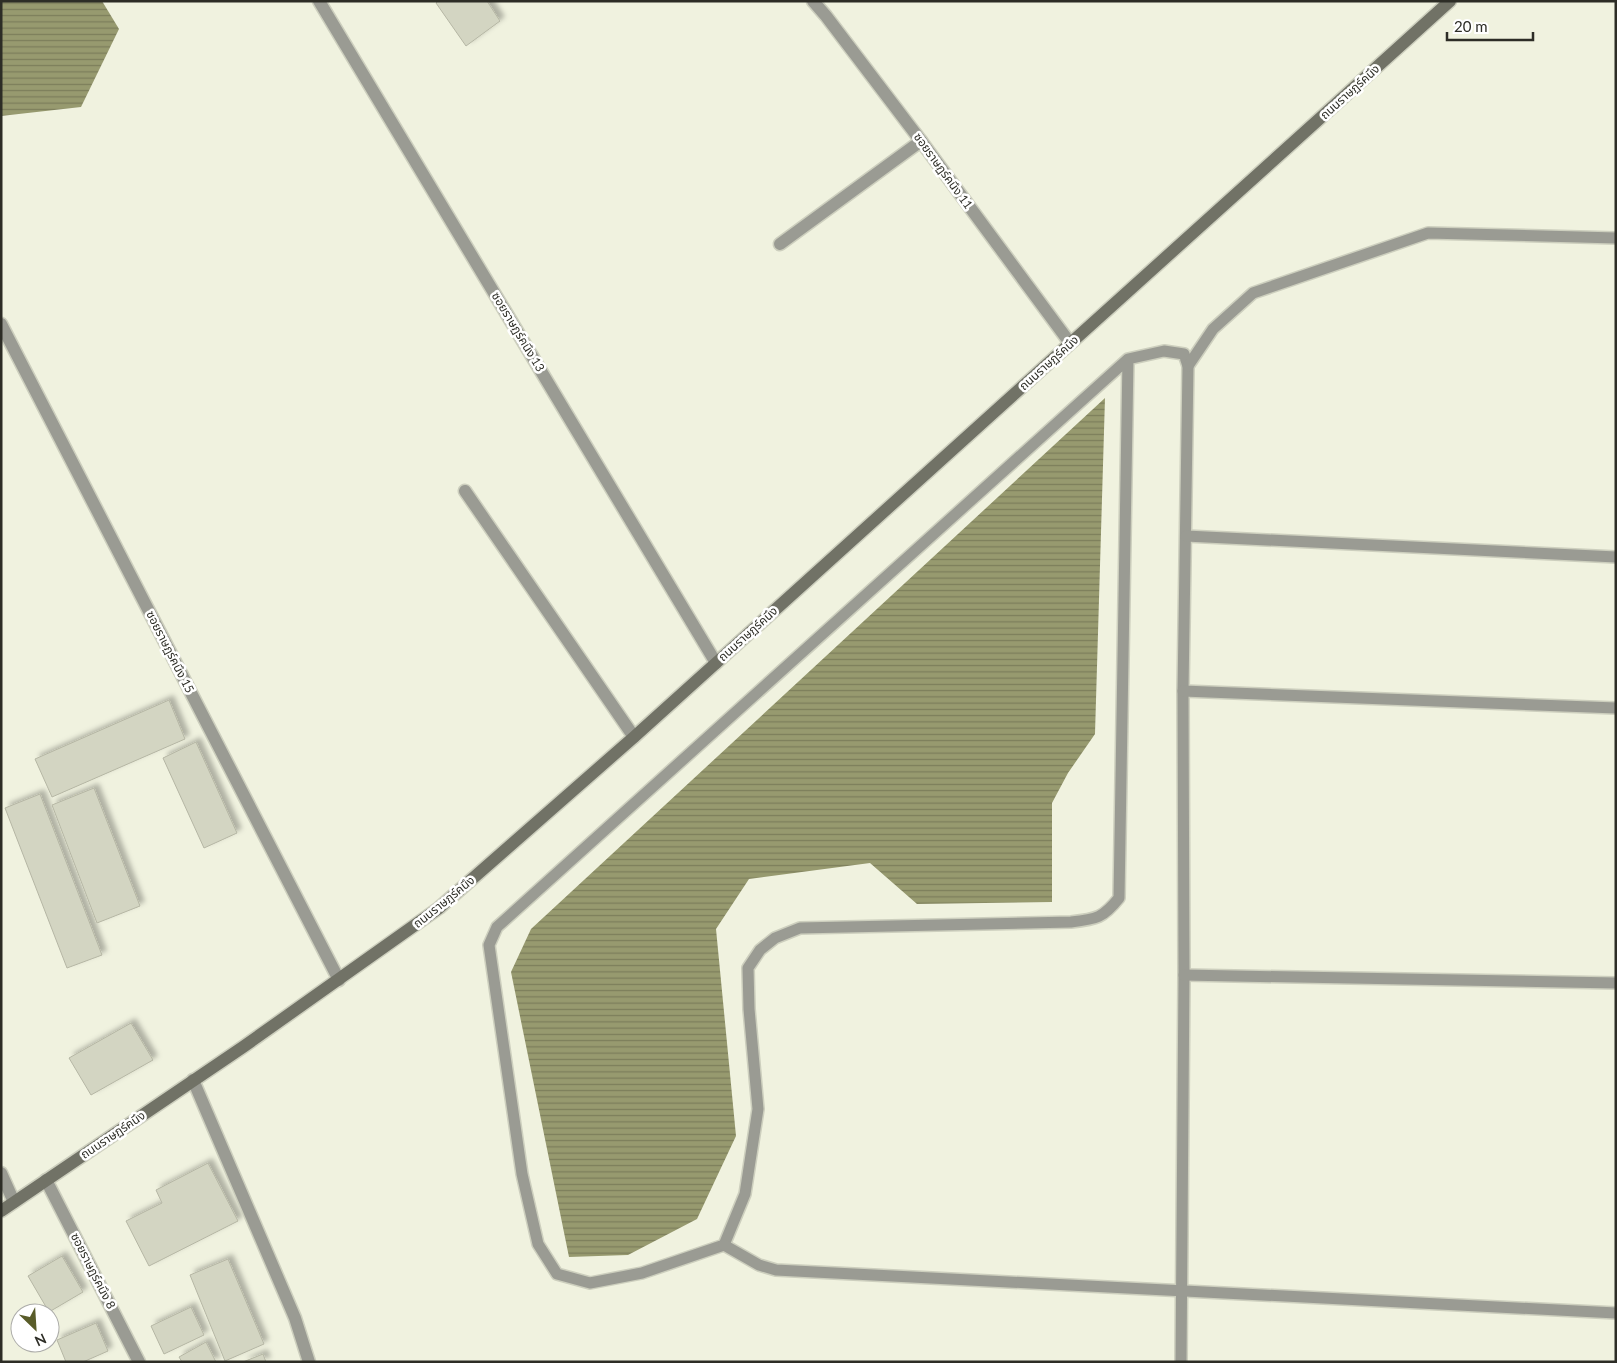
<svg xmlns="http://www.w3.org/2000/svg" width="1617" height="1363" font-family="Lato,'Noto Sans Thai',sans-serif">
  <defs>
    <pattern id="water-rules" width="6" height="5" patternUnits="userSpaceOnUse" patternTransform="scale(1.25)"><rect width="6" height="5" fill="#979a6f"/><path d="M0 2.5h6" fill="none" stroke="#7c7e5b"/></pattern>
    <filter id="shadow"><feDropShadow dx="4.5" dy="-4.5" stdDeviation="2.5" flood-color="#0004"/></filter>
  </defs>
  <rect width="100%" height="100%" fill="#f0f2df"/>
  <g fill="url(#water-rules)">
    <path d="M 1,1 L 102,1 L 119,29 L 81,107 L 1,116 Z"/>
    <path d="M 1105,398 L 1095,734 L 1068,773 L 1052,803 L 1052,902 L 917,904 L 870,863 L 749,879 L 716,929 L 736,1136 L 697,1219 L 628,1255 L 569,1257 L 511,972 L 531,929 Z"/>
  </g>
  <g fill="#d3d5c2" stroke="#b5b6a4" filter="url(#shadow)">
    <path d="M 438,1 L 487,1 L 500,21 L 466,46 L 436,3 Z"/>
    <path d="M 169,700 L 185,739 L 52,797 L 35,759 Z"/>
    <path d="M 196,742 L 237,833 L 204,848 L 163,758 Z"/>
    <path d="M 94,788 L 140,906 L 97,923 L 52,805 Z"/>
    <path d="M 40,794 L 102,955 L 67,968 L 5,808 Z"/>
    <path d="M 131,1023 L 153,1060 L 91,1095 L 69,1058 Z"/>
    <path d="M 208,1163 L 238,1221 L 149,1266 L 126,1221 L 162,1203 L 156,1190 Z"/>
    <path d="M 62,1256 L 83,1292 L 49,1312 L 28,1276 Z"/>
    <path d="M 228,1259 L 264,1344 L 225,1361 L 190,1275 Z"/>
    <path d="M 191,1307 L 204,1335 L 164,1354 L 151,1326 Z"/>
    <path d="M 96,1323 L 108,1351 L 83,1362 L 66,1362 L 57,1340 Z"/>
    <path d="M 206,1342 L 216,1362 L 182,1362 L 179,1357 Z"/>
    <path d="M 263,1354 L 266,1362 L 243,1362 Z"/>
  </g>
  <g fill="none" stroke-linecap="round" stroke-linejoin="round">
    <g stroke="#cdcfbe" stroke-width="14">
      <g id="lane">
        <path d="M 1128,359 L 1119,898 C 1103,918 1097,919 1071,922 L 800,928 L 775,938 L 760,950 L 748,968 L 749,1009 L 758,1109 L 745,1194 L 724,1245 L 642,1273 L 590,1283 L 557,1274 L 538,1244 L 522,1174 L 489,945 L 497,927 L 1128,359 L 1164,351 L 1184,354 L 1188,366 L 1183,691 L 1184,975 L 1181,1362"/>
        <path d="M 1188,366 L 1213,329 L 1253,293 L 1428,233 L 1616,238"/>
        <path d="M 1186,536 L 1616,557"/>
        <path d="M 1183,691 L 1616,708"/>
        <path d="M 1184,975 L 1616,983"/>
        <path d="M 724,1245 L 759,1265 L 776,1270 L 1616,1313"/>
      </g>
    </g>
    <g stroke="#cdcfbe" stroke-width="15">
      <g id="street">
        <path d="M 319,1 L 716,663"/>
        <path d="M 813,1 L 826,16 L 921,141 L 1070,343"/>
        <path d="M 780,244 L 921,141"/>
        <path d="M 1,324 L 339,980"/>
        <path d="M 465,491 L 634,737"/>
        <path d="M 193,1080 L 295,1318 L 309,1362"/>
        <path d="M 1,1173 L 14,1202"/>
        <path d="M 46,1180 L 139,1362"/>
      </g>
    </g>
    <g stroke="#cdcfbe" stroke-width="15">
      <path id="secondary" d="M 1,1211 L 243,1047 L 439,908 L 634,737 L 1450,1"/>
    </g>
    <use href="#lane" stroke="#9a9b93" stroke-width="11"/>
    <use href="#street" stroke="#9a9b93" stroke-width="12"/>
    <use href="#secondary" stroke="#717266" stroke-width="12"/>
  </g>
  <g text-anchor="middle" stroke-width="5" stroke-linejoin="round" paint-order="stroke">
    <g font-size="12" fill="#2d2d26" stroke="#fff">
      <text transform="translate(1350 92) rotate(-42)" y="4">ถนนราษฏร์คนึง</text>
      <text transform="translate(943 171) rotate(54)" y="4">ซอยราษฏร์คนึง 11</text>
      <text transform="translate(518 332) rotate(59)" y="4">ซอยราษฏร์คนึง 13</text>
      <text transform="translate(1049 363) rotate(-42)" y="4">ถนนราษฏร์คนึง</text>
      <text transform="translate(748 634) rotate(-42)" y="4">ถนนราษฏร์คนึง</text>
      <text transform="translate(170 652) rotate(63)" y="4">ซอยราษฏร์คนึง 15</text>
      <text transform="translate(444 902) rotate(-39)" y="4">ถนนราษฏร์คนึง</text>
      <text transform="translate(113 1135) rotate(-34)" y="4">ถนนราษฏร์คนึง</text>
      <text transform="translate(93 1271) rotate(63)" y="4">ซอยราษฏร์คนึง 8</text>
    </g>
  </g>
  <rect width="1617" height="1363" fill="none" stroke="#2d2d26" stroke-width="5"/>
  <g transform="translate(35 1328) rotate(155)"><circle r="24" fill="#ffffff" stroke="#ababa8"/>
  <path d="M0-4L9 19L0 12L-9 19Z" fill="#595c29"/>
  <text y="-8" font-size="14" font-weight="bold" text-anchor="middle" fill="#2d2d26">N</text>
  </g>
  <path d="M1447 32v8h86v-8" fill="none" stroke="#2d2d26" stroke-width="2.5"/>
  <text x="1454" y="32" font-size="15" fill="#2d2d26" stroke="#ffffff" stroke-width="4" paint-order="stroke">20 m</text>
</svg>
